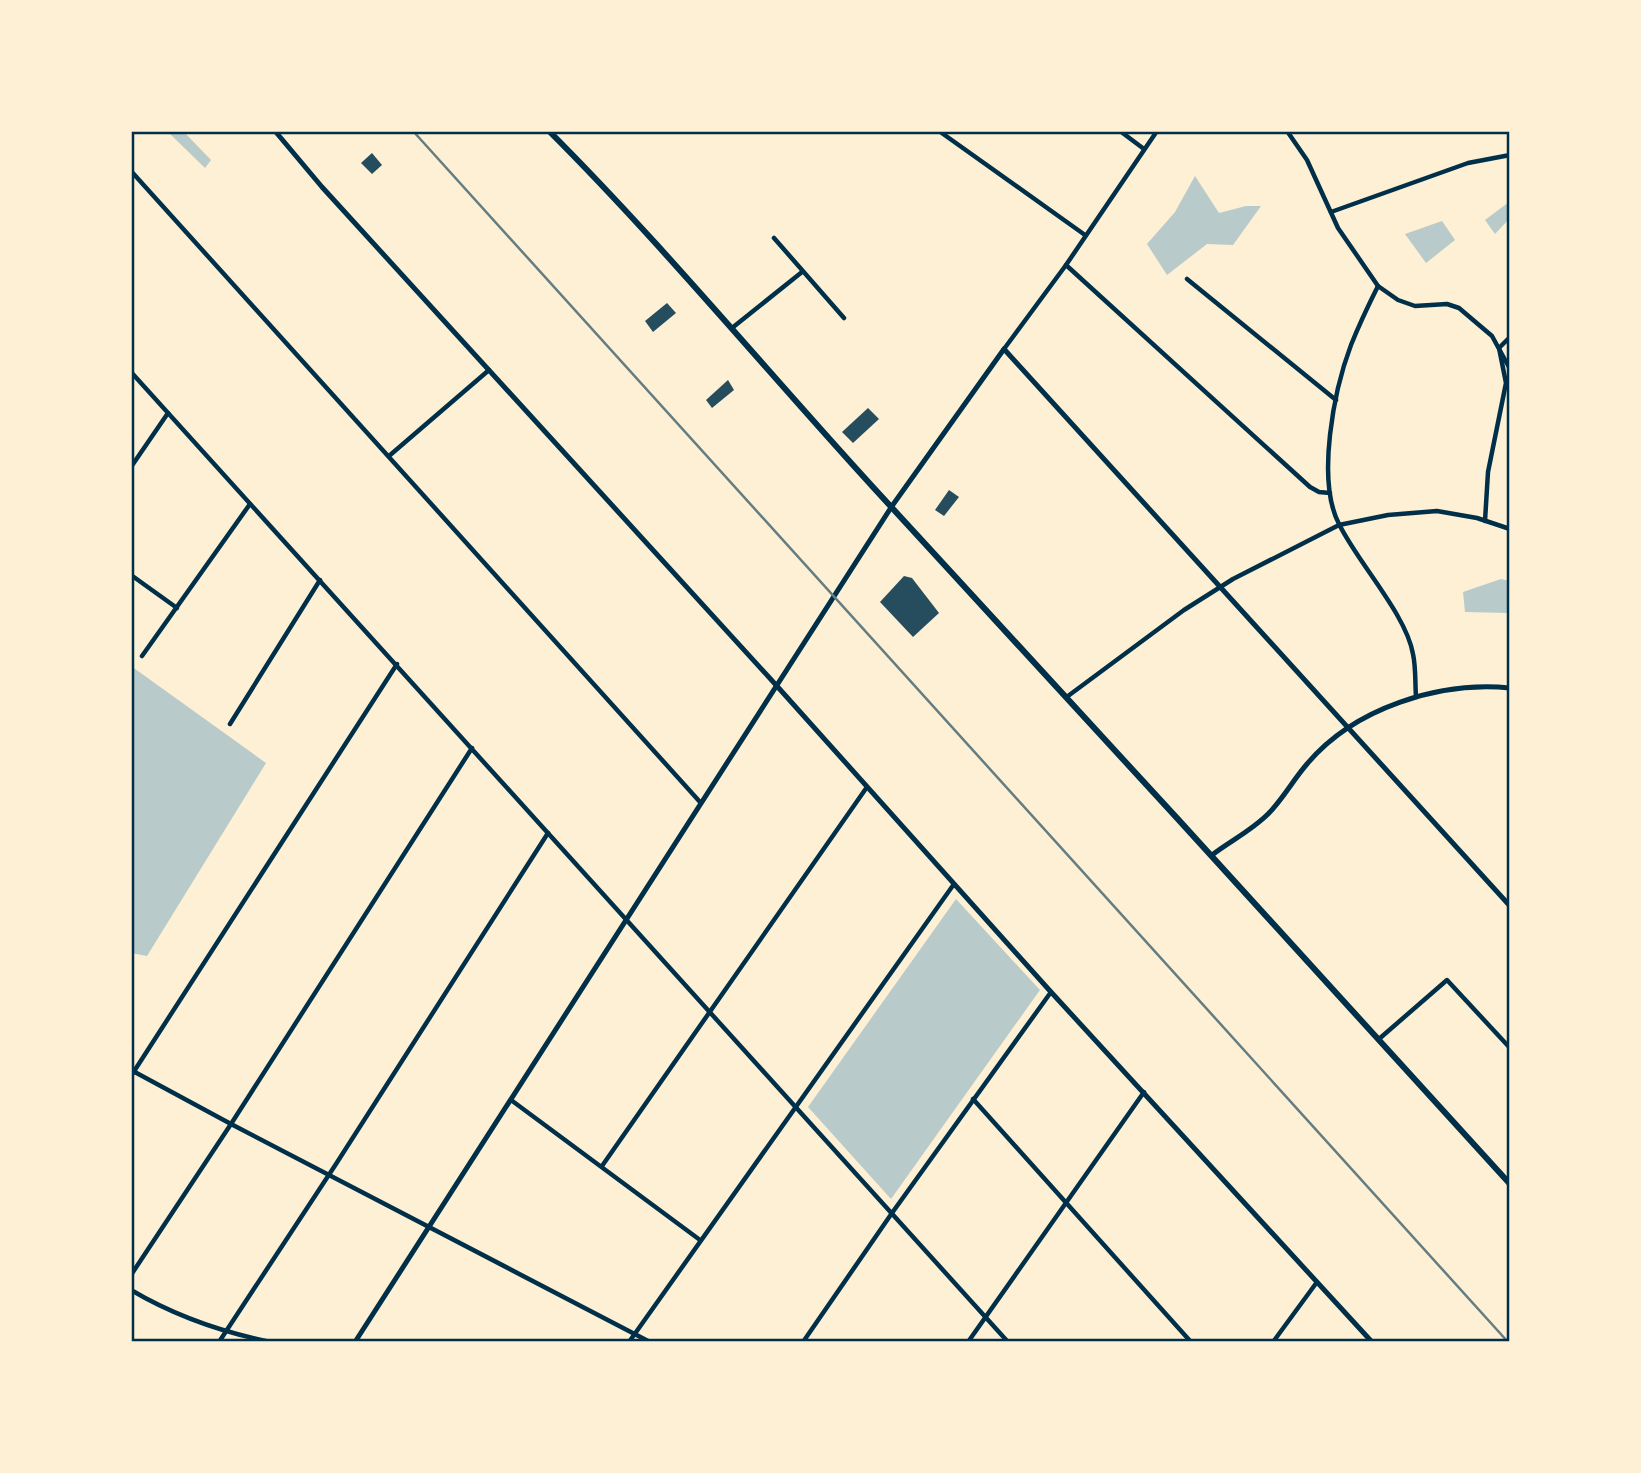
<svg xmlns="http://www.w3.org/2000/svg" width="1641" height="1473" font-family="'Space Grotesk',sans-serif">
  <rect width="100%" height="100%" fill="#fdf0d5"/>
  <g fill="#b9caca">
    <path d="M 167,131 L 183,131 L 211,160 L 205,168 Z"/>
    <path d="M 1195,176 L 1219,213 L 1246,206 L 1261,206 L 1233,245 L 1207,244 L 1167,275 L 1147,244 L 1175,212 Z"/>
    <path d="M 1509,202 L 1510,218 L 1495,234 L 1485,220 Z"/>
    <path d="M 1442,221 L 1455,240 L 1426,263 L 1405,234 Z"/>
    <path d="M 1501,579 L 1510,581 L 1508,613 L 1465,612 L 1463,592 Z"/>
    <path d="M 131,666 L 266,763 L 147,956 L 131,953 Z"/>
    <path d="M 956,899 L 1040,990 L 891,1199 L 808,1107 Z"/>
  </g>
  <g fill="#264d5e">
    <path d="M 372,153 L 382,165 L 372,174 L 361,163 Z"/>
    <path d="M 667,303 L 676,313 L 653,332 L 645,321 Z"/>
    <path d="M 728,380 L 734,390 L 712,408 L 706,400 Z"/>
    <path d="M 868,408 L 879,419 L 853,443 L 842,432 Z"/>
    <path d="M 949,490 L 959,497 L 944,516 L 935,510 Z"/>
    <path d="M 904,576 L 912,578 L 939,613 L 913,637 L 880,602 Z"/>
  </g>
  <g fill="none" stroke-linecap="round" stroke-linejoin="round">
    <g stroke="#003049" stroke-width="4.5">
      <path d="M 939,131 L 1085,235"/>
      <path d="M 1120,131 L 1144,149"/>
      <path d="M 1287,131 L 1307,160 L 1338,228 L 1378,286 L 1398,300 L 1415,306 L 1447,304 L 1459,308 L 1492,336 L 1510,369"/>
      <path d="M 131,171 L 700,802"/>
      <path d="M 1331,212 L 1468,163 L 1510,155"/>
      <path d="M 774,238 L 844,318"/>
      <path d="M 1066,265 L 1310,487 L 1319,492 L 1330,493"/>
      <path d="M 1187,279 L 1336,400"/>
      <path d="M 1378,286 C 1368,306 1359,325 1351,345 C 1334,390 1316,480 1339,524 C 1358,563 1406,614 1413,654 C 1416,668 1415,683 1416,697"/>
      <path d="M 732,328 L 802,272"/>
      <path d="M 1004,349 L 1066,265 L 1157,131"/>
      <path d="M 131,372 L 1008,1342"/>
      <path d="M 389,456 L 489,370"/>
      <path d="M 131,467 L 168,413"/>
      <path d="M 1485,521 L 1488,472 L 1506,383 L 1499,348 L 1510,337"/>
      <path d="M 131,575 L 177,608"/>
      <path d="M 142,656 L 250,504"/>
      <path d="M 1068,696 L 1184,610 L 1233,579 L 1339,525 L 1388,515 L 1437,511 L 1477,518 L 1510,529"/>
      <path d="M 230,724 L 320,580"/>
      <path d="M 1379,1039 L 1447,980 L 1510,1048"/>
      <path d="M 131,1070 L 231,1124 L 650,1342"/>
      <path d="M 131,1076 L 397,664"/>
      <path d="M 973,1099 L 1191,1342"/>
      <path d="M 511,1100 L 700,1240"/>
      <path d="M 602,1166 L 867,787"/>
      <path d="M 131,1275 L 231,1124 L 472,748"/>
      <path d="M 131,1290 C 175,1316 221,1332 271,1342"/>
      <path d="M 219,1342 L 336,1164 L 548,833"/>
      <path d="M 629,1342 L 954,884"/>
      <path d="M 803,1342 L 892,1213 L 1051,992"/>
      <path d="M 968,1342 L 1144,1092"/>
      <path d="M 1273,1342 L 1317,1282"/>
    </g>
    <g stroke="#003049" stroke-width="5">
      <path d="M 275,131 L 322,187 L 776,685 L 1051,992 L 1372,1342"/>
      <path d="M 1212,855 C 1230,841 1251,831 1268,814 C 1283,799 1293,780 1307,764 C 1354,708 1439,681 1510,688"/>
      <path d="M 355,1342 L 892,506 L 1004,349 C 1174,534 1340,721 1510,906"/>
    </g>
    <path stroke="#003049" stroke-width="6" d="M 549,131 C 662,244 764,368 872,486 C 1086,718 1298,950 1510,1184"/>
    <path stroke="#657d81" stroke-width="2.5" d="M 413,131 L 1508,1342"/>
  </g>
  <rect width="1641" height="1473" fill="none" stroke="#fdf0d5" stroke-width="266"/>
  <rect x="133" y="133" width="1375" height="1207" fill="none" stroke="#003049" stroke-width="2.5"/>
</svg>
